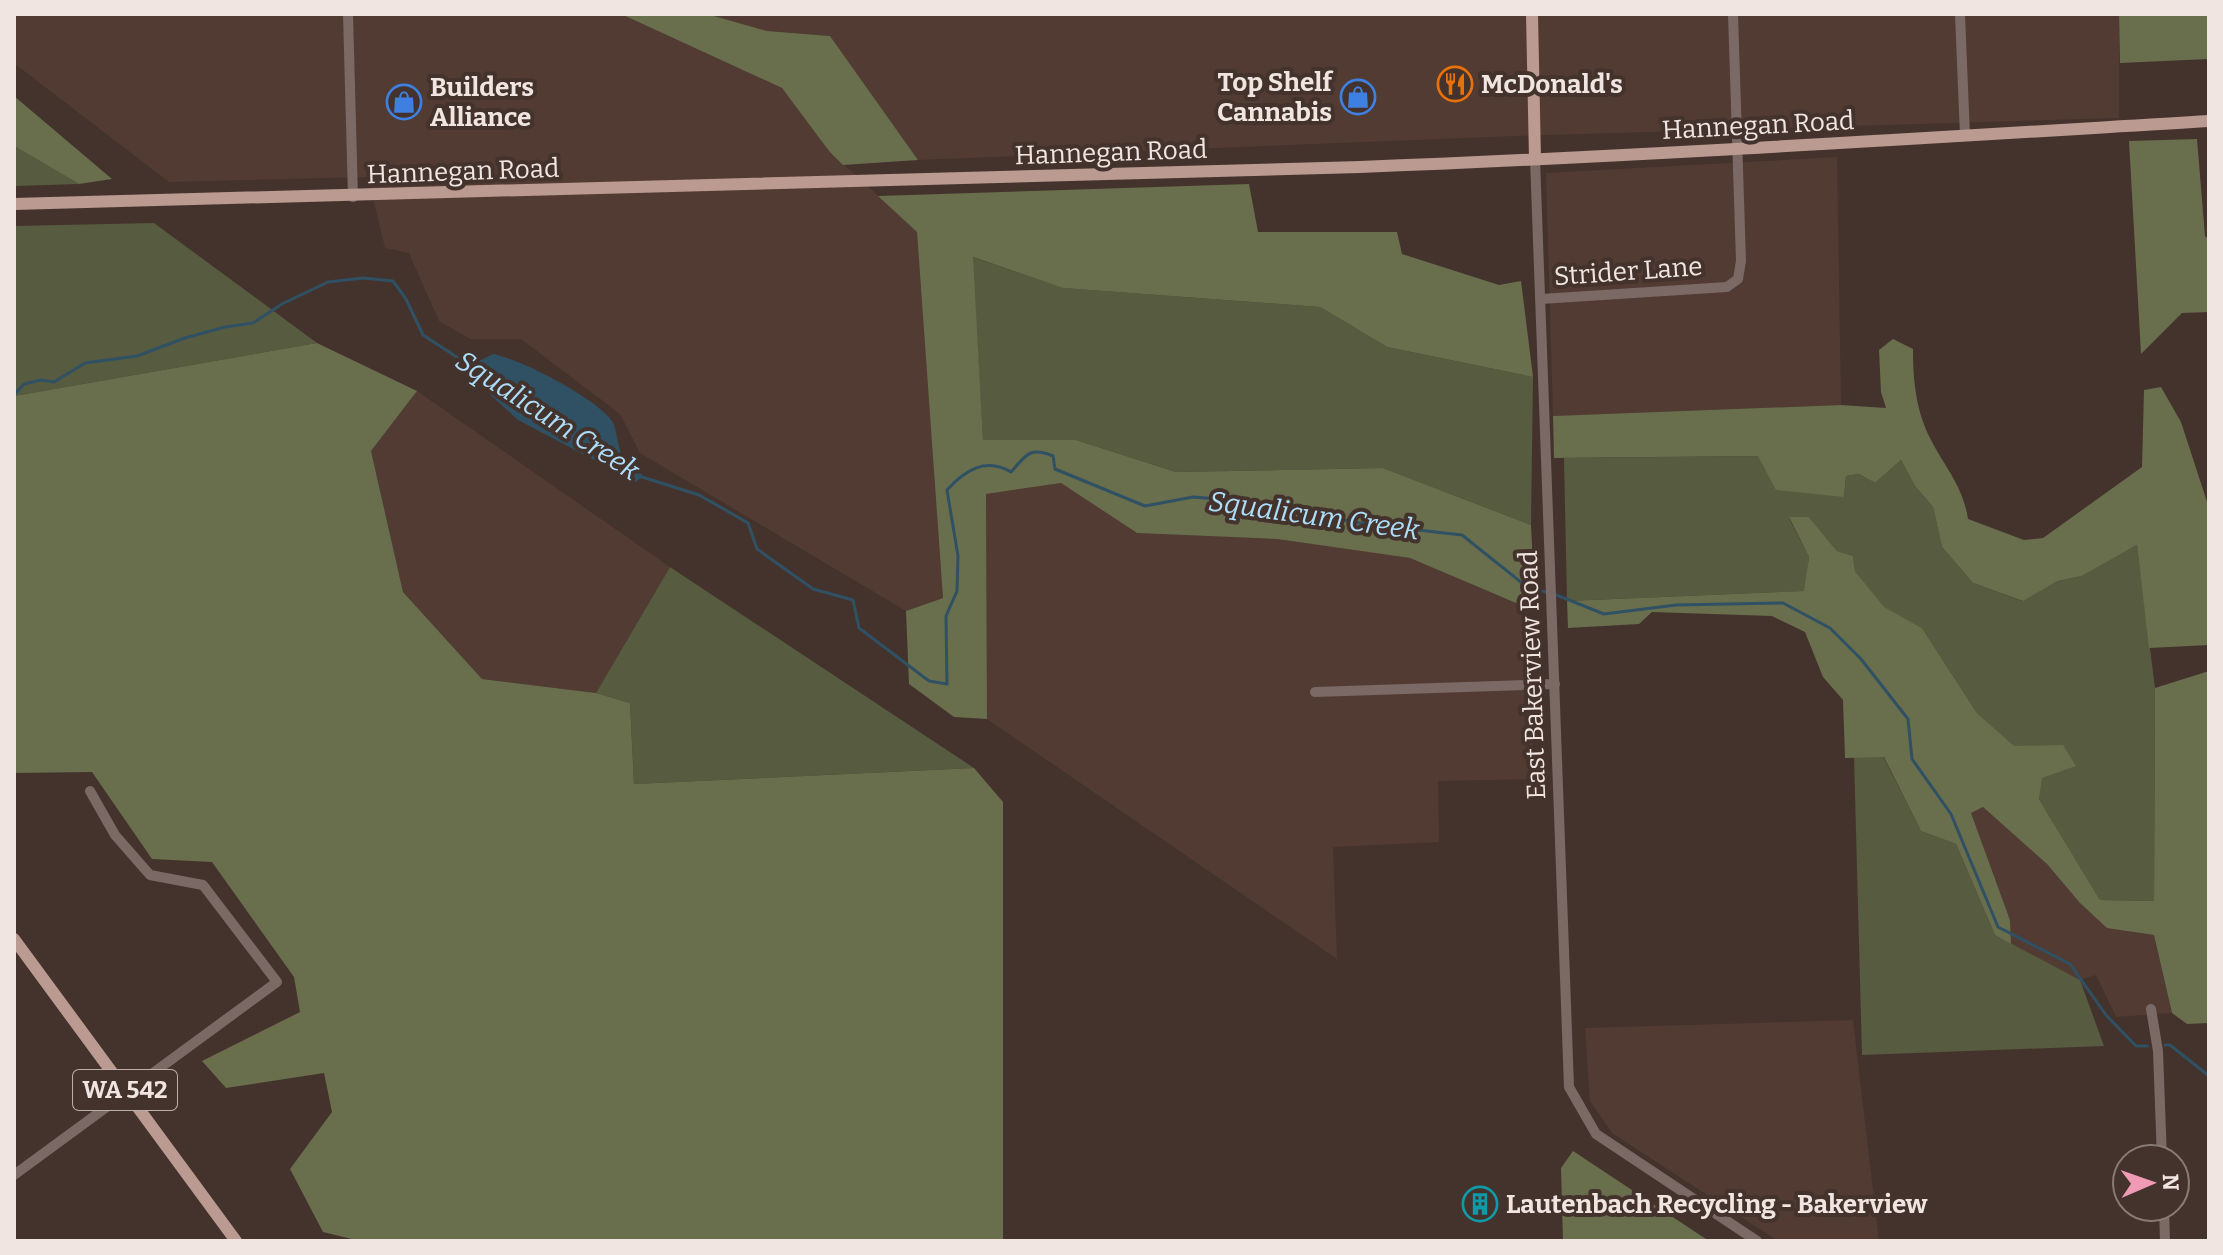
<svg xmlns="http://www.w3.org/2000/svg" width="2223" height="1255" font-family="Bitter,serif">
  <rect width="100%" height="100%" fill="#43332c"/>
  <g fill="#523b33">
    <path d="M 14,14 L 621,14 L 782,88 L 829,151 L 917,231 L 943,598 L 906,611 L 640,453 L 620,414 L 521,339 L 470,339 L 439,321 L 409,253 L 385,248 L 368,177 L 169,182 L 15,64 Z"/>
    <path d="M 707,14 L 2119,14 L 2119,118 L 1516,136 L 918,160 L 830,36 L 767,31 Z"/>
    <path d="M 1837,157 L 1841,405 L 1553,416 L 1546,173 Z"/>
    <path d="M 417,391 L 670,567 L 596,693 L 482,679 L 403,592 L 371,451 Z"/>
    <path d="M 1061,483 L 1137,533 L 1277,539 L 1410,558 L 1528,608 L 1534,779 L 1438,781 L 1439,842 L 1333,847 L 1337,959 L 987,719 L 986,494 Z"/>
    <path d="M 1983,807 L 2047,864 L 2080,903 L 2107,927 L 2154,935 L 2172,1013 L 2116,1017 L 2096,975 L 2080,980 L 2011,944 L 2010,920 L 1971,813 Z"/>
    <path d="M 1853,1020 L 1879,1241 L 1778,1241 L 1612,1133 L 1590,1101 L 1585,1028 Z"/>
  </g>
  <g fill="#575b3f">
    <path d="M 14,146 L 79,184 L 14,186 Z"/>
    <path d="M 154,223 L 317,343 L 14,396 L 14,226 Z"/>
    <path d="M 972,257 L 1064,288 L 1320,307 L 1387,347 L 1533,377 L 1531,525 L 1383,468 L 1176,472 L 1076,440 L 983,441 Z"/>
    <path d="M 1758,456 L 1844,497 L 1846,476 L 1859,474 L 1875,483 L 1901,460 L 1915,486 L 1933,507 L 1942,547 L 1973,583 L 2022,601 L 2058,581 L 2082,576 L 2137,545 L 2155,688 L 2154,901 L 2100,900 L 2039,799 L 2041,778 L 2014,747 L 1977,713 L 1922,628 L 1884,608 L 1855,571 L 1853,556 L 1837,551 L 1809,517 L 1789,518 L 1809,557 L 1805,591 L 1567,601 L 1564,458 Z"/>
    <path d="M 670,567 L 974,768 L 634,784 L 630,703 L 596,693 Z"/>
    <path d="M 1883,756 L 1921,831 L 1956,844 L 1995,935 L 2080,980 L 2104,1046 L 1862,1055 L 1854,757 Z"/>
  </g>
  <g fill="#696e4d">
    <path d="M 621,14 L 707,14 L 767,31 L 830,36 L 918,160 L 843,165 L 829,151 L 782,88 Z"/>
    <path d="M 2119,14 L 2209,14 L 2209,59 L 2120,63 Z"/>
    <path d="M 14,96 L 112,179 L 79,184 L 14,146 Z"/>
    <path d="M 2197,139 L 2205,236 L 2209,240 L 2209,312 L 2182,313 L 2141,354 L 2129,141 Z"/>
    <path d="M 1249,184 L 1258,232 L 1397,232 L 1402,254 L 1499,285 L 1521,281 L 1533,377 L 1387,347 L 1320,307 L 1063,288 L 973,257 L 983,440 L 1076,440 L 1176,472 L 1383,468 L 1531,525 L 1535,607 L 1528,608 L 1410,558 L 1277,539 L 1137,533 L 1061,483 L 986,494 L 987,719 L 954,717 L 909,684 L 906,611 L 943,598 L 917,232 L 878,196 Z"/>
    <path d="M 1893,339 L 1913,349 C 1913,381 1916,411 1931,440 C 1946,469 1963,486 1968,519 L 2024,540 L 2043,538 L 2142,467 L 2144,390 L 2161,387 L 2181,422 L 2209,508 L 2209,645 L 2149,648 L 2137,545 L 2082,576 L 2058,581 L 2023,601 L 1973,583 L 1942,547 L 1933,507 L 1915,486 L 1901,460 L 1875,483 L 1859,474 L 1846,476 L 1844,497 L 1776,490 L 1758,456 L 1554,458 L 1553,416 L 1841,405 L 1886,408 L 1881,392 L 1879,350 Z"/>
    <path d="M 317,343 L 417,391 L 371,451 L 403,592 L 482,679 L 596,693 L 630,703 L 634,784 L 974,768 L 1003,802 L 1003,1241 L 360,1241 L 323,1232 L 290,1169 L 332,1112 L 324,1073 L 226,1088 L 202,1061 L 300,1012 L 294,977 L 212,862 L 152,859 L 92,772 L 14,773 L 14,396 Z"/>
    <path d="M 1789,517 L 1809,517 L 1837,551 L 1853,556 L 1855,571 L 1884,607 L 1922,628 L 1977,713 L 2014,746 L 2063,745 L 2076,766 L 2042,778 L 2039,799 L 2100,900 L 2154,901 L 2155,688 L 2209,671 L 2209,1023 L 2187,1024 L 2172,1013 L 2154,935 L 2107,928 L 2080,903 L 2047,864 L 1983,807 L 1971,813 L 2010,920 L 2011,944 L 1995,935 L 1956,844 L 1921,831 L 1884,757 L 1845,758 L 1843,700 L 1823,677 L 1805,632 L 1772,616 L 1652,612 L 1639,624 L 1568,628 L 1567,601 L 1804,591 L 1809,557 Z"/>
    <path d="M 1573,1151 L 1709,1241 L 1563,1241 L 1561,1168 Z"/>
  </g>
  <path fill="#305163" d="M 493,354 C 520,359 596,398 612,421 C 618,430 616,445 623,456 C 630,466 641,463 642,477 L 636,482 L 518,420 L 471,377 L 475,363 Z"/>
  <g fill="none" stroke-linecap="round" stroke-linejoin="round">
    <g stroke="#305163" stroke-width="3">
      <path d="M 14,395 L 24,384 L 41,380 L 54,382 L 85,363 L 137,356 L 185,338 L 225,327 L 253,323 L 282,304 L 328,282 L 363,278 L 393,281 L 406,299 L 423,335 L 475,369"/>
      <path d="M 639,476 L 699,495 L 729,512 L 748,523 L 757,549 L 813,589 L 853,600 L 859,628 L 929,681 L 947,684 L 946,616 L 957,591 L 958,556 L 947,490 C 965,470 986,457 1011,472 C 1026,455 1030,446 1053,456 L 1055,469 L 1145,506 L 1193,497 L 1244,501 L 1365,524 L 1462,535 L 1527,587 L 1546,592"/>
      <path d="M 1554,594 L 1604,614 L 1676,605 L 1783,603 L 1830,628 L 1861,659 L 1908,719 L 1912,759 L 1951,814 L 1998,927 L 2070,964 L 2106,1015 L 2136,1046 L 2147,1046"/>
      <path d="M 2165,1045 L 2170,1045 L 2209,1076"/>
    </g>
    <g stroke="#7a6965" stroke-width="10">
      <path d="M 348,14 L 353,197"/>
      <path d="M 1960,14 L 1965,136"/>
      <path d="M 1535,159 L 1569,1087 L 1596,1134 L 1757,1241"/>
      <path d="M 1541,299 L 1727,287 L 1738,279 L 1741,261 L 1733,14"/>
      <path d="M 1315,692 L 1555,684"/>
      <path d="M 2151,1009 L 2158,1051 L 2162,1159"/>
      <path d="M 14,1175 L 277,982 L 203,885 L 150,875 L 115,835 L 90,791"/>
      <path d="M 2164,1207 L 2165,1241"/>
    </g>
    <g stroke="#bb9a91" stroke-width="12">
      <path d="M 1532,14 L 1535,159"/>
      <path d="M 14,204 C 463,190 912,183 1360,167 C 1643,156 1926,138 2209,121"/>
      <path d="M 14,939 L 236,1241"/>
    </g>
  </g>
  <defs>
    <g id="restaurant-ring" transform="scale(1.8)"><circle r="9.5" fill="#43332c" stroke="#e8710a" stroke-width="1.5"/><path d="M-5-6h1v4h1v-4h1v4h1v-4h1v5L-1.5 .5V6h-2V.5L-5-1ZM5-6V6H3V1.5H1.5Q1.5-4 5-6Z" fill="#e8710a"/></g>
    <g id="shop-ring" transform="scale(1.8)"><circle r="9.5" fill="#43332c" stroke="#3f7fe0" stroke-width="1.5"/><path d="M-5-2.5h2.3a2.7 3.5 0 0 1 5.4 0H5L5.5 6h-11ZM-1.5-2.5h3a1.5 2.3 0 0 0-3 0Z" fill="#3f7fe0"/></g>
    <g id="building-ring" transform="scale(1.8)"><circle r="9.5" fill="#43332c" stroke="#0f9aa8" stroke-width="1.5"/><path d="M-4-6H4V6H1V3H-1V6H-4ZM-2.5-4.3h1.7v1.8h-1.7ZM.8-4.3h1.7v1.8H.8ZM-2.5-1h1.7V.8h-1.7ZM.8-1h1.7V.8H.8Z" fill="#0f9aa8"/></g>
  </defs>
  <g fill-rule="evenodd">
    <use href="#restaurant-ring" x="1455" y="84"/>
    <use href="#shop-ring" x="1358" y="97"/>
    <use href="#shop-ring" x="404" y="102"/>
    <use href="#building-ring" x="1480" y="1204"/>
  </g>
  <g text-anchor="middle" stroke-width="8" stroke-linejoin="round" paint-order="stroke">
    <rect fill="#43332c" stroke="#bcb0ab" stroke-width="2" x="73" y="1070" width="104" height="40" rx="6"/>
    <g font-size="24" font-weight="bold" fill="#f0e5e1">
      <text x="125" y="1098">WA 542</text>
    </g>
    <g font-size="26" font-weight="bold" fill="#f0e5e1" stroke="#43332c" text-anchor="start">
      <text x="1332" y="91" text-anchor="end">Top Shelf<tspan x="1332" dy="30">Cannabis</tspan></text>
      <text x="1481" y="93">McDonald's</text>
      <text x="430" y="96">Builders<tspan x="430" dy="30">Alliance</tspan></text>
      <text x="1506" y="1213">Lautenbach Recycling - Bakerview</text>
    </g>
    <g font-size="26" fill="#f0e5e1" stroke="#43332c">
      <text transform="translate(1758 125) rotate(-3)" y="9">Hannegan Road</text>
      <text transform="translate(1111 152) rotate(-2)" y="9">Hannegan Road</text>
      <text transform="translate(463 171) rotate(-2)" y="9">Hannegan Road</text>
      <text transform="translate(1628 271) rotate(-4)" y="9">Strider Lane</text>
      <text transform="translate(1532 675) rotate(-92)" y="9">East Bakerview Road</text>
    </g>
    <g font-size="28" font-style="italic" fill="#adddf9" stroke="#43332c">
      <text transform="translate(548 415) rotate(33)" y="10">Squalicum Creek</text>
      <text transform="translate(1314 515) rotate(8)" y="10">Squalicum Creek</text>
    </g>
  </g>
  <rect width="2223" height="1255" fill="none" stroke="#f0e5e1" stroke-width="32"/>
  <g transform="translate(2151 1183) rotate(88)"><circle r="38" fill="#43332c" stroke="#887a74" stroke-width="2"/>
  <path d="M0-6L14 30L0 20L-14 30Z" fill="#f09ab6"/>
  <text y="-12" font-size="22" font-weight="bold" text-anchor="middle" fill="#f0e5e1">N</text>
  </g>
</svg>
